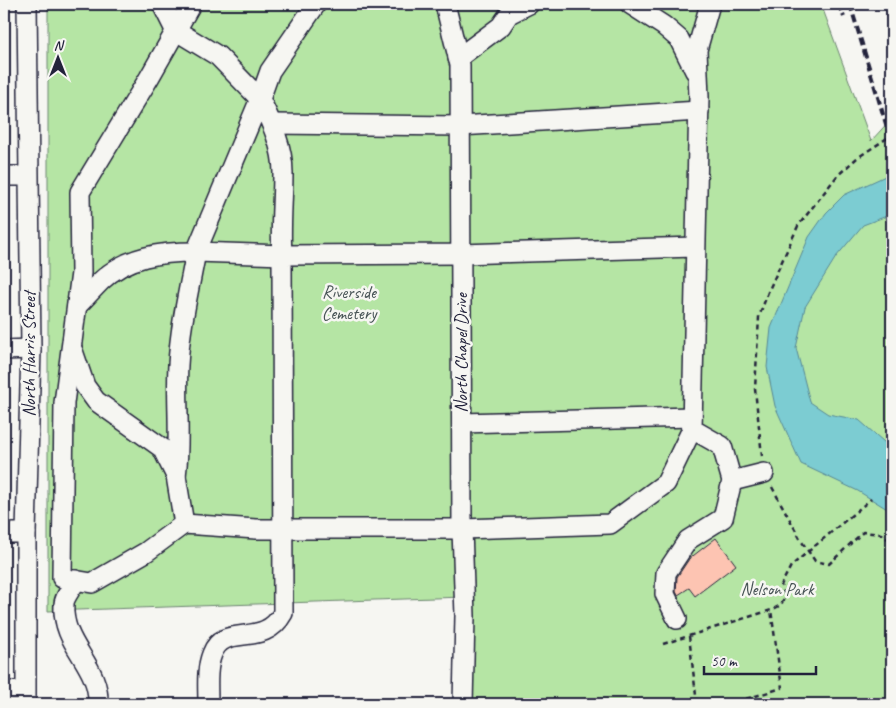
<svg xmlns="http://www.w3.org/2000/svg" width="896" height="708" font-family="Caveat,sans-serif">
  <rect width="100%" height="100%" fill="#f6f6f2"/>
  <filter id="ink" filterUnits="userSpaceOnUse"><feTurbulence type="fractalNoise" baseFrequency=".02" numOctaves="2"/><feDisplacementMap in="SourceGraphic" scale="10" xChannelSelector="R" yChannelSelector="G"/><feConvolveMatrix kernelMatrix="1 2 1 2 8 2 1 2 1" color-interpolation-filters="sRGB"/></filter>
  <g filter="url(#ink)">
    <path fill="#b5e5a4" stroke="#6c8470" d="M 48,4 L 821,4 L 871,141 L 892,118 L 892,704 L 462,704 L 464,597 L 48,611 Z"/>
    <path fill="#7bccd2" stroke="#578896" d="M 892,173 L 892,214 L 863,225 L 836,257 L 805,307 L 796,348 L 810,402 L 828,414 L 859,420 L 892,449 L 892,512 L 858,491 L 801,464 L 775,406 L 767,367 L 771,328 L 809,237 L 826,213 L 844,195 Z"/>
    <path fill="#fdc4b2" stroke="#22223b" d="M 716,538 L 736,565 L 695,596 L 689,588 L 678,595 L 676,592 L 677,577 L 689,559 Z"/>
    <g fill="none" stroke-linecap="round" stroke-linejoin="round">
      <g stroke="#22223b" stroke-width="22">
        <g id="minor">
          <path d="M 162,4 L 175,30 L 218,56 L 260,99 L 196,252 L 282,255 C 280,227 283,200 283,173 C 283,146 271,122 260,99 L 270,71 L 316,4"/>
          <path d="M 191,4 L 149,78 L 80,192 L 81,273 L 64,403 L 62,578 L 92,583 L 146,552 L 184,524 L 256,529 L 462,529 L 610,524 L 666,483 L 692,429 L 699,97 L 697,50 L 710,4"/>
          <path d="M 445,4 L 460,65 L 462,529 L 465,616 L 463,704"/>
          <path d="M 630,4 L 664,26 L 679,39 L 695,71"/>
          <path d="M 458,58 L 501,26 L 509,14 L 529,4"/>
          <path d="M 272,124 L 460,126 L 699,111"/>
          <path d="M 4,176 L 28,176"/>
          <path d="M 77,306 C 85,298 93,289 101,281 C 127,256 161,252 196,252 C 189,289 180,327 178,365 C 176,402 181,439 176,476"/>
          <path d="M 4,350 L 31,349"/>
          <path d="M 73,351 L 85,386 L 96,401 L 162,448 L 176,476 L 184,524"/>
          <path d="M 462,423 L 692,417"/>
          <path d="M 732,481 L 764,473"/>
          <path d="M 4,533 L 26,533"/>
          <path d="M 76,580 C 73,587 64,597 64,604 C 61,645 100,664 98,704"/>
          <path d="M 677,619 L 665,594 L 666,573 L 688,540 L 723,518 L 732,481 L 722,446 L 692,429"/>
          <path d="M 4,691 L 25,691"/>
          <path d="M 26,704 L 26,533 L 31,349 L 27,4"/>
          <path d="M 208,704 C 208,688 206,669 212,654 C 224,621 263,650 283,613 L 282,255 L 461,254 L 695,247"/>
        </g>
      </g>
      <g stroke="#22223b" stroke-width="2.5" stroke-dasharray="5 4" stroke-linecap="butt">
        <path d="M 762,456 L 755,389 L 759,317 L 768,292 L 798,226 L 837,176 L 857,158 L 892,135"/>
        <path d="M 772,487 L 802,542 L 815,561 L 829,564 L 863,532 L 881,534 L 892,542"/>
        <path d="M 689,636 L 697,704"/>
        <path d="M 663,644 L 771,610 L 781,605 L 785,596 L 781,585 L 791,566 L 871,499"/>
        <path d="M 729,704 L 782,688 L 771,610"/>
      </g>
      <use href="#minor" stroke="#f6f6f2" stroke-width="19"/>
      <g stroke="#22223b" stroke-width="4" stroke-dasharray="8 4" stroke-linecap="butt">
        <path d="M 838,4 L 844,17"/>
        <path d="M 850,4 L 892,144"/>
      </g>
    </g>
  </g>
  <g text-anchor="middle" stroke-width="5" stroke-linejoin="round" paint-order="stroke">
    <g font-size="18" fill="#475355" stroke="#f6f6f2">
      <text x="349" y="298">Riverside<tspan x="349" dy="21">Cemetery</tspan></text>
      <text x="777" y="595">Nelson Park</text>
    </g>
    <g font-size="18" fill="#22223b" stroke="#f6f6f2">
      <text transform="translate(461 353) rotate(-90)" y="6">North Chapel Drive</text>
      <text transform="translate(29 354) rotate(-90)" y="6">North Harris Street</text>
    </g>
  </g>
  <rect width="896" height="708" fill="none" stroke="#f6f6f2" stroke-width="20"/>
  <rect x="10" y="10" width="876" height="688" fill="none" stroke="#22223b" stroke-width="2" filter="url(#ink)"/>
  <g transform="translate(58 58)" stroke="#f6f6f2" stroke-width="4" paint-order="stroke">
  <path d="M0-4L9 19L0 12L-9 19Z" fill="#22223b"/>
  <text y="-8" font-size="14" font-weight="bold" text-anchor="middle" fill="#22223b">N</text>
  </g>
  <path d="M704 666v8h112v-8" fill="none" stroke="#22223b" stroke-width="2.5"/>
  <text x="711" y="666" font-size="15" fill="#22223b" stroke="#f6f6f2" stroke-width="4" paint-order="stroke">50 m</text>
</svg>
